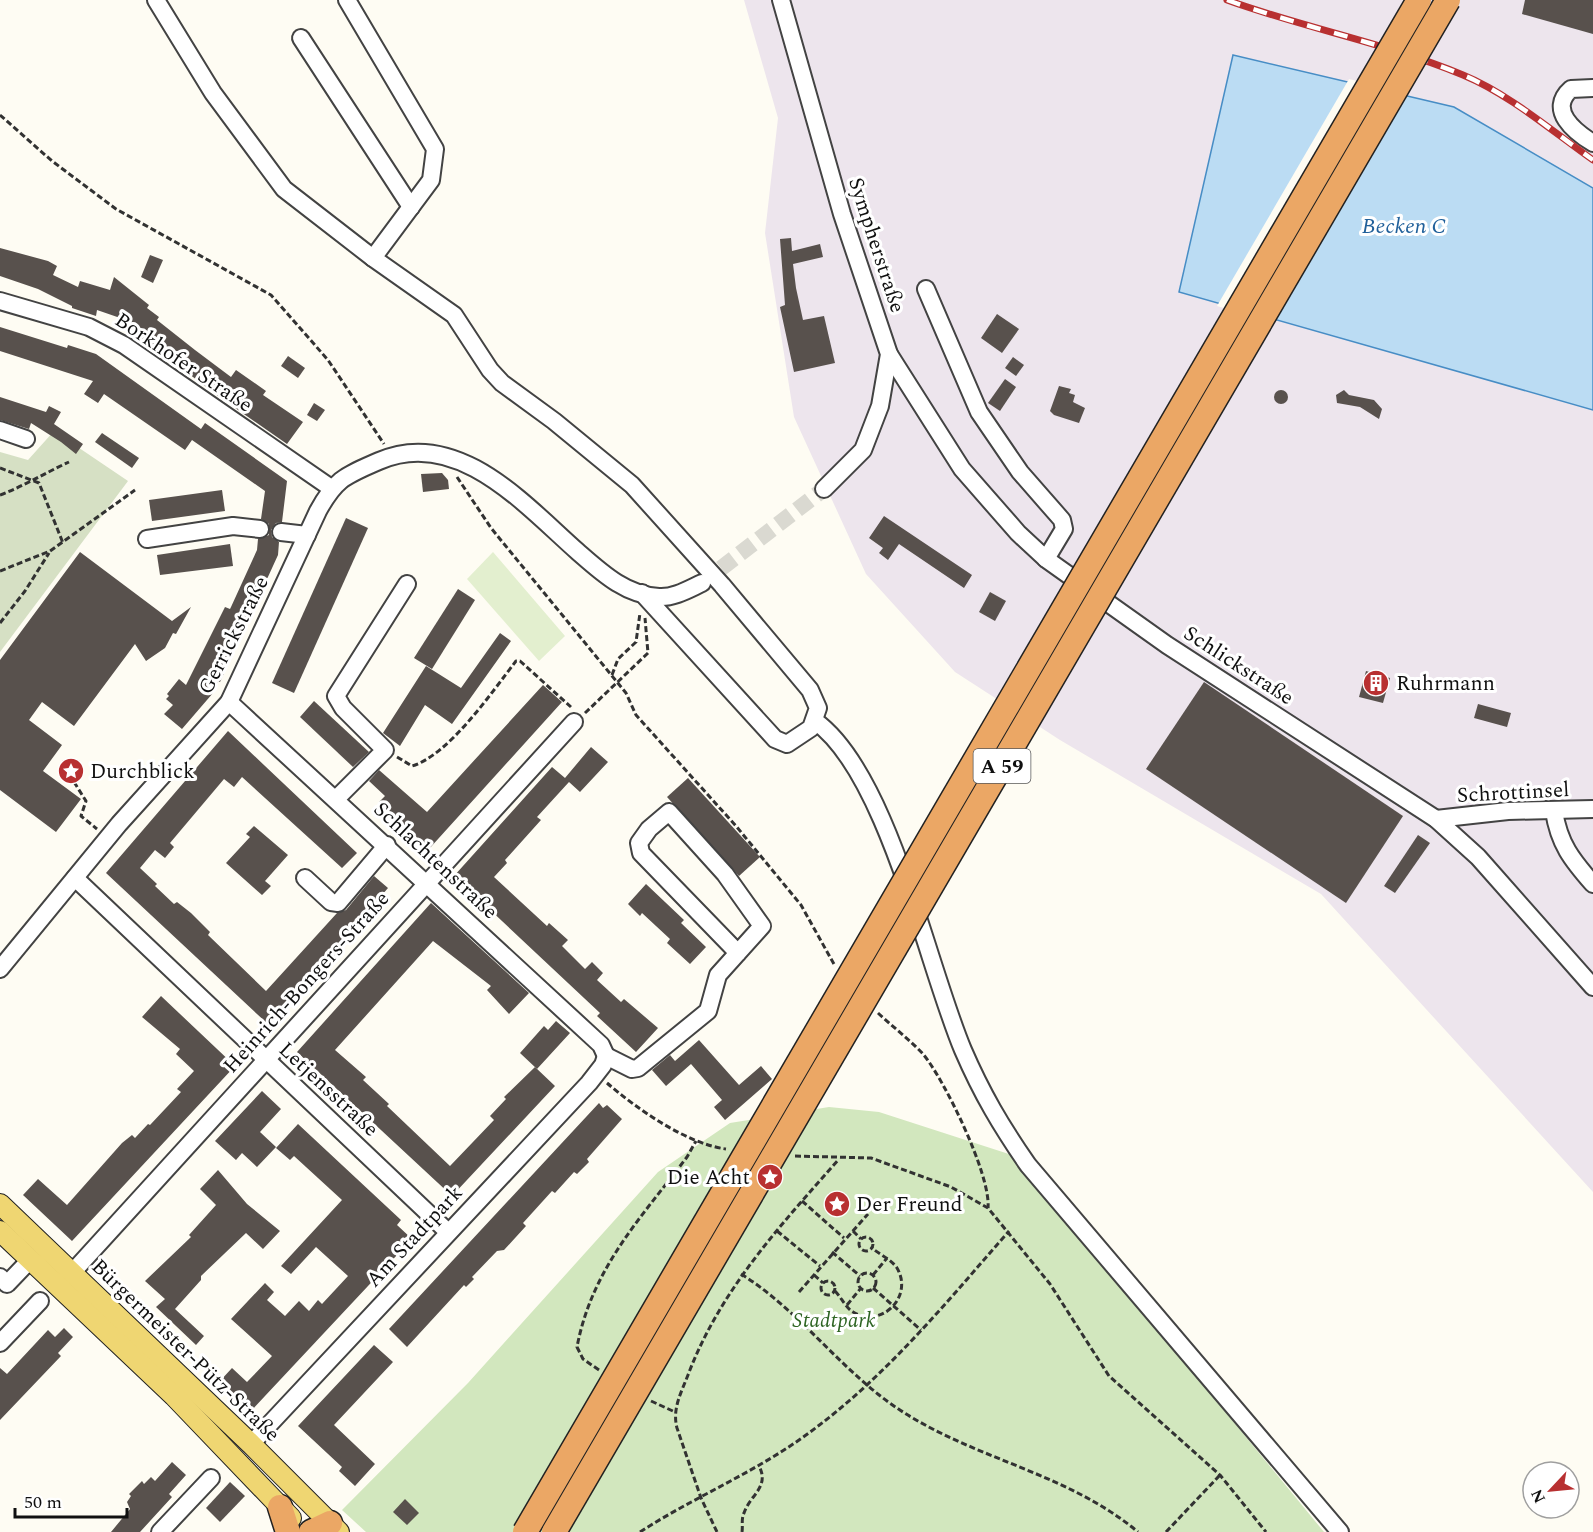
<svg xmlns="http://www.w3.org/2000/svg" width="1593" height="1532" font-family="Spectral,serif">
  <rect width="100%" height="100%" fill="#fefcf3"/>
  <path fill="#ede5ed" d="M 744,0 L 1593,0 L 1593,188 L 1454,107 L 1593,410 L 1593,1192 L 1321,894 L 1060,740 L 955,672 L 866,574 L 794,417 L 765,233 L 778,118 Z"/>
  <path fill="#d2e7be" d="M 829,1107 L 879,1112 L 1015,1156 L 1324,1532 L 366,1532 L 342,1510 L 468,1383 L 658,1172 L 730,1123 Z"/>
  <path fill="#d6e0c4" d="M 54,431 L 128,481 L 0,652 L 0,452 L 28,460 Z"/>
  <path fill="#e3efcf" d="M 493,552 L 565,636 L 539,661 L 467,579 Z"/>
  <path fill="#bbdcf3" stroke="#478dc5" stroke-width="1.5" d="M 1233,55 L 1454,107 L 1593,188 L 1593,410 L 1179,292 Z"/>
  <path fill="#fefcf3" d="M 1349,79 L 1406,93 L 1272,322 L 1217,306 Z"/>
  <g fill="#58514d">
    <path d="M 1525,0 L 1593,0 L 1593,34 L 1522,14 Z"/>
    <path d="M 791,238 L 792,251 L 820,244 L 823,257 L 793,264 L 796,288 L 803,320 L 824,316 L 835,363 L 794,372 L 780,307 L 785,305 L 780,239 Z"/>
    <path d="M 0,248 L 48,261 L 57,266 L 53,275 L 78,287 L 80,281 L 110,290 L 114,277 L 149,305 L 147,308 L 159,317 L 157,320 L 195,350 L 231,377 L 236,370 L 266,391 L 263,395 L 303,422 L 287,444 L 218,396 L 143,339 L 125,324 L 126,320 L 97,310 L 96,316 L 72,308 L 72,306 L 38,289 L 0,276 Z"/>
    <path d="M 150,255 L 163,260 L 153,283 L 141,277 Z"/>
    <path d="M 997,314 L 1019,329 L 1002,353 L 981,338 Z"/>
    <path d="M 0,327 L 67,348 L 68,345 L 96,354 L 201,429 L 205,423 L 287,481 L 282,522 L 276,523 L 271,530 L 272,537 L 279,542 L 278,555 L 220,682 L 218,681 L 213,693 L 182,729 L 164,714 L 173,705 L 166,699 L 169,696 L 167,694 L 179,679 L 186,685 L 225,607 L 230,609 L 231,607 L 257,550 L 258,539 L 269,535 L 269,524 L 261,519 L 265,491 L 192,440 L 185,450 L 104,394 L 98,403 L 84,394 L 93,381 L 0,351 Z"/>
    <path d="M 288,356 L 305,368 L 298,378 L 281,366 Z"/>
    <path d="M 1013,357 L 1024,365 L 1016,376 L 1005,368 Z"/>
    <path d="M 1005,379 L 1016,387 L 1000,411 L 988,403 Z"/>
    <path d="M 1059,386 L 1071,389 L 1069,393 L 1075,395 L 1073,402 L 1085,408 L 1079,423 L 1054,415 L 1050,411 Z"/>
    <path d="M 1344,390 L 1349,395 L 1374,400 L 1382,409 L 1379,419 L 1360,407 L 1337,403 L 1336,395 Z"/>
    <circle cx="1281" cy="397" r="7"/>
    <path d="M 0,397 L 46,412 L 49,406 L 61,412 L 54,424 L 83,444 L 76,454 L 61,442 L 31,423 L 29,429 L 0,420 Z"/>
    <path d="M 314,403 L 325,410 L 317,421 L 307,415 Z"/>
    <path d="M 102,433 L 139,458 L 132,468 L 95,442 Z"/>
    <path d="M 442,473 L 448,480 L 449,489 L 423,492 L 421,474 Z"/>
    <path d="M 222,490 L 225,511 L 152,521 L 149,500 Z"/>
    <path d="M 884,516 L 972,575 L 964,588 L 899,544 L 888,560 L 879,553 L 883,548 L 869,538 Z"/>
    <path d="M 346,518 L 368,528 L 294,693 L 272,683 Z"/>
    <path d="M 230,544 L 233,566 L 160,575 L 157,555 Z"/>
    <path d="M 80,552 L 172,621 L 191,607 L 176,634 L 173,633 L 165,648 L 146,661 L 135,644 L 74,726 L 42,702 L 29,720 L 62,745 L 43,771 L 81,799 L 56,832 L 0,790 L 0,660 Z"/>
    <path d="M 458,589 L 475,600 L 432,669 L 414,658 Z"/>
    <path d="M 990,592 L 1006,601 L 995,621 L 979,612 Z"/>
    <path d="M 500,633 L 511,641 L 452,724 L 425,705 L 400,746 L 383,733 L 426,666 L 461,688 Z"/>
    <path d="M 1366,671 L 1390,678 L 1383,703 L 1359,697 Z"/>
    <path d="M 1204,682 L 1403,816 L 1346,903 L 1146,769 Z"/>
    <path d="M 543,685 L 562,702 L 429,849 L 379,802 L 385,796 L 369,781 L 379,770 L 427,812 Z"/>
    <path d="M 314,701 L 369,752 L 353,767 L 300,717 Z"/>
    <path d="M 1478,704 L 1511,713 L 1507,727 L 1474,718 Z"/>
    <path d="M 228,731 L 357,853 L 342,868 L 242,777 L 234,787 L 224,779 L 170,843 L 174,847 L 165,858 L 155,850 L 140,868 L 157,884 L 155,886 L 174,904 L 177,902 L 191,913 L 210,932 L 208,935 L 266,991 L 337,913 L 346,910 L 374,876 L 388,888 L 345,938 L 347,940 L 333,958 L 271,1027 L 106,873 Z"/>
    <path d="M 591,747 L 608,762 L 580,792 L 569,782 L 537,817 L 541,820 L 505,860 L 507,863 L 494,877 L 547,926 L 549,923 L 568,940 L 562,946 L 585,969 L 592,962 L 603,973 L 597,980 L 621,1002 L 624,999 L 658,1028 L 636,1052 L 597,1016 L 600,1013 L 454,876 L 552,767 L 565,778 Z"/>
    <path d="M 688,778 L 760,857 L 739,876 L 667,797 Z"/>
    <path d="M 254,826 L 288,855 L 265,881 L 271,886 L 262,895 L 226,863 L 250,837 L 246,834 Z"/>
    <path d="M 1418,835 L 1430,843 L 1395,893 L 1384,886 Z"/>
    <path d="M 646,884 L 684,920 L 681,923 L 706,947 L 690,964 L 667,943 L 670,939 L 642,913 L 640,916 L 628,904 Z"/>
    <path d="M 431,903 L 529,993 L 509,1014 L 487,990 L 491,986 L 433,941 L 335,1050 L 366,1077 L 363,1080 L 389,1104 L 387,1106 L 450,1166 L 494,1120 L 490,1116 L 506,1099 L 504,1097 L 535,1067 L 555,1086 L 452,1196 L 297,1052 Z"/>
    <path d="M 161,996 L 235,1066 L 72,1241 L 23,1195 L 38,1179 L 67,1205 L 122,1143 L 132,1135 L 135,1138 L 148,1124 L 150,1125 L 181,1092 L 177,1089 L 194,1071 L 176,1054 L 180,1049 L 142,1017 Z"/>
    <path d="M 556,1021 L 570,1033 L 537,1069 L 520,1053 L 544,1026 L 548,1030 Z"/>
    <path d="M 699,1040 L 739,1085 L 761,1066 L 772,1079 L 725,1120 L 714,1107 L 722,1100 L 691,1064 L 666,1086 L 652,1070 L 670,1055 L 675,1061 Z"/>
    <path d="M 262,1091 L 281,1109 L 260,1132 L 276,1147 L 257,1167 L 242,1153 L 236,1160 L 215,1141 Z"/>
    <path d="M 599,1103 L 603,1108 L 607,1105 L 622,1119 L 587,1159 L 589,1162 L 577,1174 L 574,1172 L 555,1193 L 552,1191 L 523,1223 L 526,1226 L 504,1250 L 497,1251 L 472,1277 L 474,1279 L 466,1287 L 464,1285 L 407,1347 L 389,1329 Z"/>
    <path d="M 298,1124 L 401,1220 L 397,1225 L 412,1239 L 251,1411 L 220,1381 L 232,1368 L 247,1382 L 272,1356 L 231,1319 L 265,1283 L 274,1292 L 267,1300 L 285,1316 L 299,1301 L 309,1311 L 318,1300 L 322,1304 L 348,1276 L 316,1247 L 291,1274 L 281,1266 L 342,1200 L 294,1156 L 290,1160 L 276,1148 Z"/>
    <path d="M 218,1170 L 247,1204 L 280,1231 L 263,1249 L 246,1233 L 201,1276 L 201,1280 L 175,1309 L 204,1336 L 196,1345 L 156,1307 L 165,1299 L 145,1281 L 191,1237 L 189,1235 L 216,1205 L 200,1189 Z"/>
    <path d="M 64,1328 L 73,1337 L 58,1353 L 61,1356 L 0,1420 L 0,1368 L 7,1374 L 48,1330 L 55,1337 Z"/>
    <path d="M 374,1345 L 393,1362 L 334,1425 L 375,1464 L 355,1486 L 339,1471 L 342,1467 L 298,1426 Z"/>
    <path d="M 172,1462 L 186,1475 L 169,1494 L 172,1497 L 140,1532 L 111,1532 L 130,1509 L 127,1502 L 131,1496 L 129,1494 L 142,1481 L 144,1484 L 151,1477 L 155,1481 Z"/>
    <path d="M 230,1482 L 245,1496 L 220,1522 L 206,1508 Z"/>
    <path d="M 405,1499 L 419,1513 L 407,1525 L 393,1512 Z"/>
  </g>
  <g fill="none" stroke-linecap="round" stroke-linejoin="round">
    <path stroke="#dad9d1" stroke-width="16" stroke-dasharray="16 8" stroke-linecap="butt" d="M 702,583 L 824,489"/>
    <g stroke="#434343" stroke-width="20">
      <g id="minor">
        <path d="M 156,0 L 213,93 L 284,189 L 373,258"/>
        <path d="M 347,0 L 435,149 L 431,180 L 373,258 L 454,315 L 490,370 L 502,383 L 554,421 L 632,485 L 722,585 L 810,690 L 818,708 L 811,728 L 787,744 L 775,739 L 642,593"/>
        <path d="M 781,0 L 842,214 L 889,354 L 880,406 L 863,450 L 824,489"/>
        <path d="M 301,38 L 411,207"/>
        <path d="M 1593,88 L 1571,89 C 1547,110 1575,132 1593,143"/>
        <path d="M 926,289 L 979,412 L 1020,472 L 1062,520 L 1064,529 L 1046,559"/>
        <path d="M 0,301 L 89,327 L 124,345 L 331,488"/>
        <path d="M 889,354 L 962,469 L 1018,533 L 1046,559 L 1167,645 L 1436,819 L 1478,857 L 1593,987"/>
        <path d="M 0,430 L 26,439"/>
        <path d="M 281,532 L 307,535"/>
        <path d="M 147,539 L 233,526 L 260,529"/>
        <path d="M 229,702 L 601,1045 L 606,1056"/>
        <path d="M 815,721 C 888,773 927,965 963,1050 C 982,1094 1001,1126 1028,1165 L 1340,1532"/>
        <path d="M 336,799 L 385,750 L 343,708 L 336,696 L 407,584"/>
        <path d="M 1554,811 C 1559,844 1572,860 1593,884"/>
        <path d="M 1436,819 L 1508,811 L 1593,809"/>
        <path d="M 75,878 L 448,1232"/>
        <path d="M 305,878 L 331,902 L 338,903 L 387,845"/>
        <path d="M 0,969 L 119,824 L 229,702 L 318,511 C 336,478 345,476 379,461 C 457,427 524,504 577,551 C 601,572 625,595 659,597 C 674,598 689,589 702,583"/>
        <path d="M 606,1056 L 632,1069 L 638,1068 L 708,1011 L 718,975 L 762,926 L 725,874 L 669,812 L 649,829 L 639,843 L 641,853 L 738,953"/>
        <path d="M 71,1274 L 574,722"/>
        <path d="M 0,1277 L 7,1284 L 30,1260"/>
        <path d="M 0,1343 L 40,1301"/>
        <path d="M 251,1444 L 589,1083 L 603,1065 L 606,1056"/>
        <path d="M 160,1532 L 211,1478"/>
      </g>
    </g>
    <g stroke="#212121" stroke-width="22">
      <g id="major">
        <path d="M 0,1204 L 251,1444 L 339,1532"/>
        <path d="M 0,1231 L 174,1396 L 291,1518"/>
      </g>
    </g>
    <g stroke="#212121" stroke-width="27">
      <g id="highway">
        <path d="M 280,1507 L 288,1532"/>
        <path d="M 311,1532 L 330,1523"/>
      </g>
    </g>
    <g stroke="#323232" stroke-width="3" stroke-dasharray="6 3" stroke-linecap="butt">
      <path d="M 0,115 L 52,161 L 116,209 L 271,295 L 328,360 L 384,444"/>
      <path d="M 0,468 L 39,483 L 63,543"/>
      <path d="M 457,477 L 491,528 L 626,693 L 636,715 L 736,826 L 801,905 L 835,966"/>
      <path d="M 0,495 C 24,486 45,473 69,462"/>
      <path d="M 0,571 L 50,551 L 135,490"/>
      <path d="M 0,623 L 25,591 L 49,553"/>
      <path d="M 612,675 L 618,659 L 636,642 L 640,613"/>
      <path d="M 585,713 L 648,653 L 645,618"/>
      <path d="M 397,757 L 412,766 C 449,755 492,692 516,661 L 520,661 L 571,707"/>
      <path d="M 74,782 L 86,801 L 81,816 L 97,829"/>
      <path d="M 878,1013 C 893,1027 909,1039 923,1054 C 944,1079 991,1175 988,1208"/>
      <path d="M 607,1083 C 637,1109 687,1144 726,1149"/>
      <path d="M 795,1156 L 871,1158 L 951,1187 L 988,1208 L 1050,1284 L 1109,1376 L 1220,1475 L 1266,1532"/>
      <path d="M 802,1201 L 844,1238"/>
      <path d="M 777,1231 L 820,1266"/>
      <path d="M 853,1231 L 861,1239"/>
      <circle cx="866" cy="1244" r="7"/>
      <path d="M 832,1252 L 860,1276"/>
      <circle cx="867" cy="1282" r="9"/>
      <path d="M 741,1274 C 802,1312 843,1374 903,1412 C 978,1460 1069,1474 1138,1532"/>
      <path d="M 814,1275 L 823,1283"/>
      <path d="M 873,1275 L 887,1258"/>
      <circle cx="828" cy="1288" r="7"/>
      <path d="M 873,1288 L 921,1330"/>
      <path d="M 835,1291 C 841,1297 846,1308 853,1312 C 881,1329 914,1297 897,1268 C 891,1259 880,1255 872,1248"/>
      <path d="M 799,1292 L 868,1214"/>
      <path d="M 847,1305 L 861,1288"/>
      <path d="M 599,1370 L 583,1359 L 577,1347 C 592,1268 641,1218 687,1157 L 696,1141"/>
      <path d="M 651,1401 L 675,1412"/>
      <path d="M 640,1532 C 694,1497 754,1473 806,1435 C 884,1379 946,1303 1009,1231"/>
      <path d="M 717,1532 L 701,1498 L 677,1428 C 672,1409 681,1393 688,1375 C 720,1290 780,1226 839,1159"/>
      <path d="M 742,1532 C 743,1526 741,1519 744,1513 C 750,1495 770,1487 759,1466"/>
      <path d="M 1166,1532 L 1220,1475"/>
    </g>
    <use href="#minor" stroke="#fff" stroke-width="16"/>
    <use href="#major" stroke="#efd672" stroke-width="20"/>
    <use href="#highway" stroke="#eba765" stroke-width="24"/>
    <g stroke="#b83031" stroke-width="7">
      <path id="rail" d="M 1227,0 C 1304,28 1386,43 1463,75 C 1509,94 1552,131 1593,160"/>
    </g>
    <use href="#rail" stroke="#fff" stroke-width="4.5" stroke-dasharray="14" stroke-linecap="butt"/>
    <g stroke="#212121" stroke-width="27" stroke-linecap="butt">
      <g id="highway-bridge">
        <path d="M 525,1532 L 1419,0"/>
        <path d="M 554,1532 L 1448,0"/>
      </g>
    </g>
    <use href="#highway-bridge" stroke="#eba765" stroke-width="24"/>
  </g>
  <defs>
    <g id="building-disc" transform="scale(1.35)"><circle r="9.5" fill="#b83031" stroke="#fff"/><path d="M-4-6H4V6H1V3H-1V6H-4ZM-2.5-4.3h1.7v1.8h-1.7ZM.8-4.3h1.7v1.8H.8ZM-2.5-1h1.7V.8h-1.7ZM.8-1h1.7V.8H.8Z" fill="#fff"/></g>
    <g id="sight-disc" transform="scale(1.35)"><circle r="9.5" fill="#b83031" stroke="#fff"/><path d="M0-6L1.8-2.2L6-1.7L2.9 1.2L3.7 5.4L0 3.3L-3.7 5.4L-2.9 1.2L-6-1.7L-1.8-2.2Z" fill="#fff"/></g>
  </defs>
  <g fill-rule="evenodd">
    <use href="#building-disc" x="1376" y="683"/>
    <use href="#sight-disc" x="71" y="771"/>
    <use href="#sight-disc" x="770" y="1177"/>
    <use href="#sight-disc" x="837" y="1204"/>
  </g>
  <g text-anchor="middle" stroke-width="6" stroke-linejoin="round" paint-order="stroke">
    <rect fill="#fff" stroke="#585858" stroke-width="1.5" x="973.5" y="749" width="57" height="34" rx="4.5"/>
    <g font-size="20" font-weight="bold" fill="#101010">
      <text x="1002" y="773">A 59</text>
    </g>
    <g font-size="21" fill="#101010" stroke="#fff">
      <text transform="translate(877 245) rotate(72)" y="7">Sympherstraße</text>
      <text transform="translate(184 362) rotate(34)" y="7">Borkhofer Straße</text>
      <text transform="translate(233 635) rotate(-63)" y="7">Gerrickstraße</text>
      <text transform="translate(1239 665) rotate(33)" y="7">Schlickstraße</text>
      <text transform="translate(1513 792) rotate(-3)" y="7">Schrottinsel</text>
      <text transform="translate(436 860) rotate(43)" y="7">Schlachtenstraße</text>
      <text transform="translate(306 982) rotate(-48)" y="7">Heinrich-Bongers-Straße</text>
      <text transform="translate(329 1089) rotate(43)" y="7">Letjensstraße</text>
      <text transform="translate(414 1236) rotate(-47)" y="7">Am Stadtpark</text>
      <text transform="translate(186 1350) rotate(44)" y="7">Bürgermeister-Pütz-Straße</text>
    </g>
    <g font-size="21" fill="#101010" stroke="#fff" text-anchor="start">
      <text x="1396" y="690">Ruhrmann</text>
      <text x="90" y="778">Durchblick</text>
      <text x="750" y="1184" text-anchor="end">Die Acht</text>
      <text x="856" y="1211">Der Freund</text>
    </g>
    <g font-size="21" font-style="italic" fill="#2e6423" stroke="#fff">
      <text x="834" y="1327">Stadtpark</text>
    </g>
    <g font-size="22" font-style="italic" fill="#20609a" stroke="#fff">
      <text x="1404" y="233">Becken C</text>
    </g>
  </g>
  <g transform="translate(1551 1490) rotate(244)"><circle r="28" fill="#ffffff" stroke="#9f9f9f" stroke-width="1.5"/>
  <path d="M0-4.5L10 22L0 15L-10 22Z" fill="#b83031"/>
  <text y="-9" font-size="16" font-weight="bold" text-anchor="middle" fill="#101010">N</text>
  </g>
  <path d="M15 1508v9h112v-9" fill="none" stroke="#101010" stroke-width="3"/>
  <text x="24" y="1508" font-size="18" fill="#101010" stroke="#ffffff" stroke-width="4.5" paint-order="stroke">50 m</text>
</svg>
